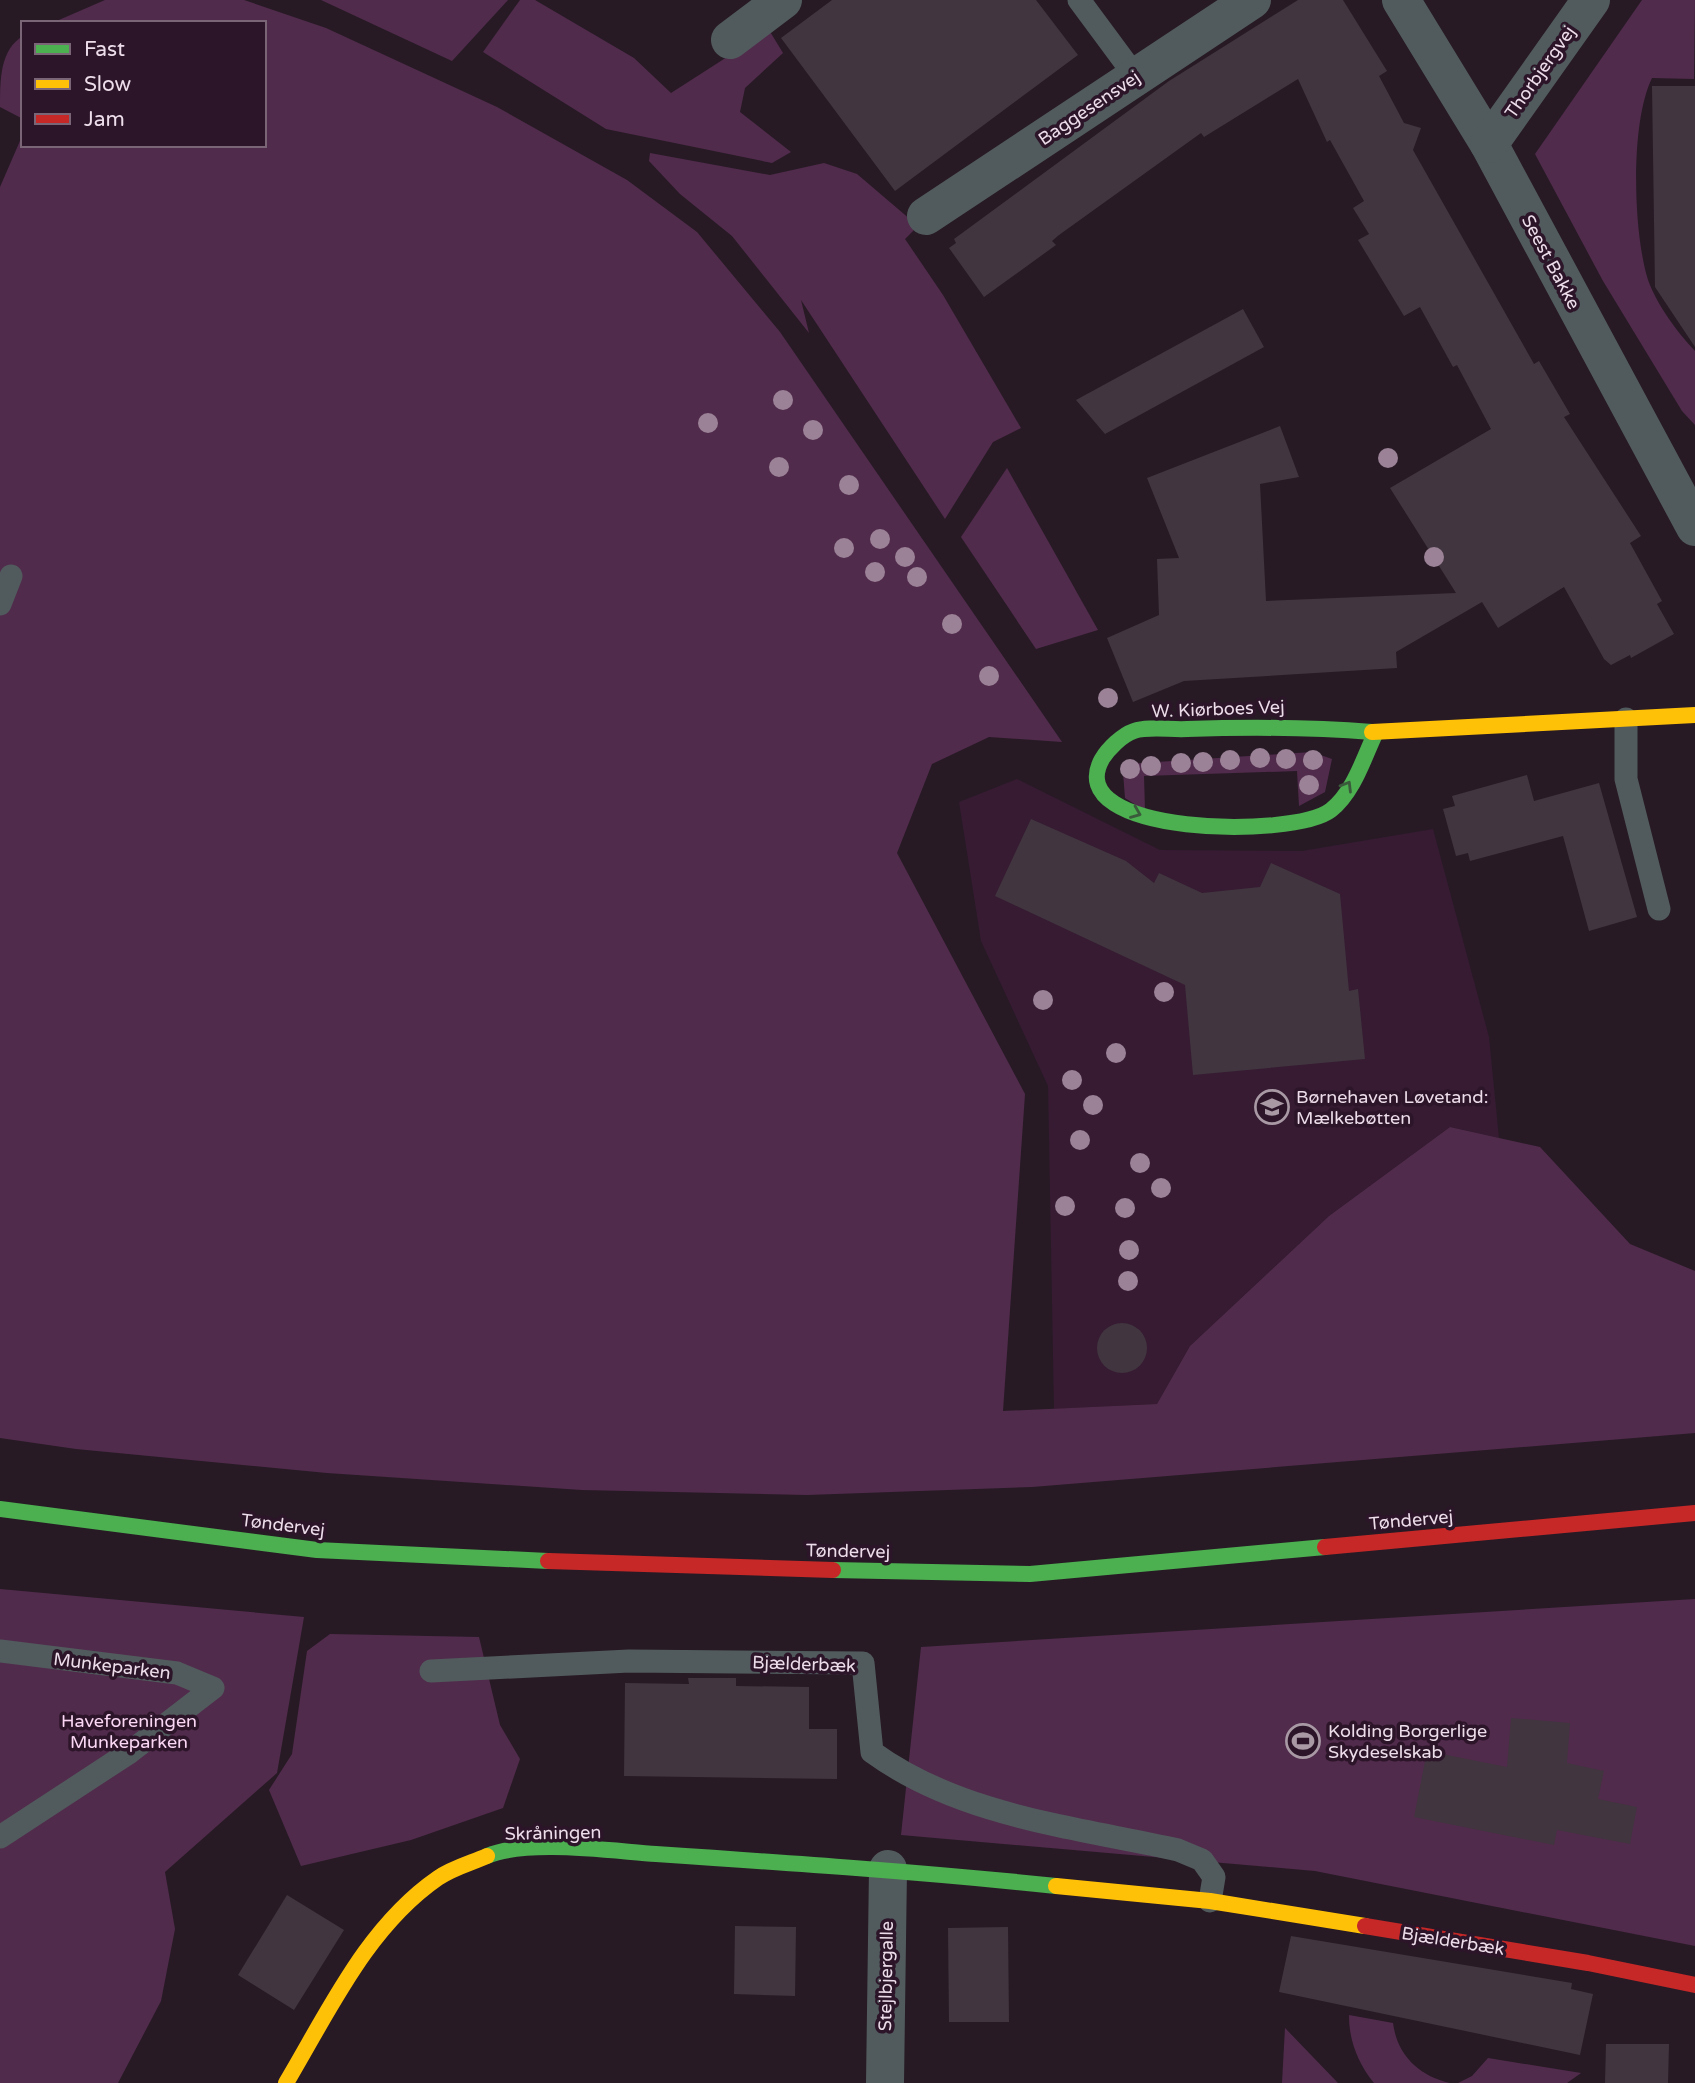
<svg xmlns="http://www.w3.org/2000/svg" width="1695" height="2083" font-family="'Varela Round',sans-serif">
  <rect width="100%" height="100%" fill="#271a25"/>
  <path fill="#361b32" d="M 1017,779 L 1160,850 L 1302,851 L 1433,829 L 1489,1037 L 1499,1138 L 1450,1127 L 1329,1216 L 1190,1346 L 1157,1404 L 1054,1409 L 1048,1086 L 981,941 L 959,802 Z"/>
  <g fill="#512b4c">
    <path d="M 105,0 L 244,0 L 326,28 L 497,107 L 627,180 L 697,232 L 780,332 L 1062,742 L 989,737 L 932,764 L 897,853 L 1025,1094 L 1003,1411 L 1157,1404 L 1190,1346 L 1329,1216 L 1450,1127 L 1540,1147 L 1630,1244 L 1695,1271 L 1695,1433 L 1032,1487 L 807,1495 L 582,1490 L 327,1473 L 76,1449 L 0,1438 L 0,187 L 23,134 L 23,145 L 264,145 L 264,23 L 52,23 Z"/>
    <path d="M 321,0 L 508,0 L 452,61 Z"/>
    <path d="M 520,0 L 535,0 L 634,58 L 671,93 L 769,30 L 783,53 L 745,88 L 740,112 L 791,152 L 772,163 L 606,129 L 483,52 Z"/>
    <path d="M 1642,0 L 1695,0 L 1694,79 L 1652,78 C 1630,123 1633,232 1648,280 C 1657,305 1677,332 1695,351 L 1695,425 L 1682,411 L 1603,281 L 1535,154 Z"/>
    <path d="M 23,36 L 23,119 L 0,107 C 0,79 0,50 23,36 Z"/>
    <path d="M 650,153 L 770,175 L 824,163 L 857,174 L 918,226 L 905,239 L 943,295 L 1021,428 L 993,442 L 945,519 L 801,300 L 809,333 L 732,236 L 680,194 L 649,161 Z"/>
    <path d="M 1007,468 L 1098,630 L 1036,649 L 961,537 Z"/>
    <path d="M 1312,752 L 1332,759 L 1325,792 L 1299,806 L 1297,771 L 1144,776 L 1145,811 L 1125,798 L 1123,772 L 1126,764 Z"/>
    <path d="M 0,1589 L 304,1617 L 277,1773 L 165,1872 L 175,1929 L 161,2001 L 118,2083 L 0,2083 Z"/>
    <path d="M 1695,1599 L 1695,1946 L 1315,1871 L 901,1835 L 921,1647 Z"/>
    <path d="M 330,1634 L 479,1637 L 500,1725 L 520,1759 L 503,1808 L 411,1840 L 301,1866 L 269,1790 L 292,1754 L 307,1651 Z"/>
    <path d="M 1349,2015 L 1393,2023 C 1397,2055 1419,2076 1450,2083 L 1374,2083 C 1358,2063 1349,2041 1349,2015 Z"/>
    <path d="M 1285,2028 L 1338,2083 L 1282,2083 Z"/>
    <path d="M 1488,2058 L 1581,2073 L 1567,2083 L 1458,2083 L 1472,2076 Z"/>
  </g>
  <g fill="#41353f">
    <path d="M 832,0 L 1036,0 L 1078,55 L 895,191 L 781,38 Z"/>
    <path d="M 1298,0 L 1343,0 L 1387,71 L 1379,76 L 1404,123 L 1421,128 L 1413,150 L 1534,364 L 1539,361 L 1570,414 L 1564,417 L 1641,536 L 1630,543 L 1662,601 L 1657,604 L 1674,634 L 1631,658 L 1630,655 L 1611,665 L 1604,659 L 1564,587 L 1498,628 L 1482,602 L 1396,652 L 1397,668 L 1184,681 L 1133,702 L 1107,638 L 1159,615 L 1157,559 L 1179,558 L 1147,478 L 1280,426 L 1299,477 L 1260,484 L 1266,601 L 1456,593 L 1390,488 L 1491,429 L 1457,365 L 1453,367 L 1420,307 L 1404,316 L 1358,240 L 1369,234 L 1353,208 L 1364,201 L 1330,140 L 1327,142 L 1298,79 L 1204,137 L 1201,133 L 1059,235 L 1052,241 L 1056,245 L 984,297 L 949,248 L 956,243 L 954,239 L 1169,81 Z"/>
    <path d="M 1652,86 L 1695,86 L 1695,347 L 1655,287 Z"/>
    <path d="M 1243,309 L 1264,347 L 1105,434 L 1076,400 Z"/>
    <path d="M 1527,775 L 1534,801 L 1599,783 L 1637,917 L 1589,931 L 1563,836 L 1470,861 L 1468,853 L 1456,856 L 1443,809 L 1455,806 L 1452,796 Z"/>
    <path d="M 1031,819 L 1126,861 L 1154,883 L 1159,873 L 1202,893 L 1260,887 L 1271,863 L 1340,894 L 1349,991 L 1358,989 L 1365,1059 L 1193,1075 L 1185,985 L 995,896 Z"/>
    <circle cx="1122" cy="1348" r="25"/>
    <path d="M 688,1678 L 736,1678 L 736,1686 L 809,1687 L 809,1729 L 837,1729 L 837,1779 L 624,1776 L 625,1683 L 689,1684 Z"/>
    <path d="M 1511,1718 L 1570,1723 L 1567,1763 L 1604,1771 L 1598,1799 L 1637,1807 L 1630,1844 L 1557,1830 L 1554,1845 L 1414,1817 L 1427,1751 L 1507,1767 Z"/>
    <path d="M 287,1895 L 344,1930 L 294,2010 L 238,1975 Z"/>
    <path d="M 735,1926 L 796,1927 L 795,1996 L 734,1994 Z"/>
    <path d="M 1008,1927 L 1009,2022 L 949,2022 L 948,1928 Z"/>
    <path d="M 1291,1936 L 1572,1983 L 1571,1989 L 1593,1994 L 1580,2055 L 1279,1992 Z"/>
    <path d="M 1606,2044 L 1669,2044 L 1668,2083 L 1605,2083 Z"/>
  </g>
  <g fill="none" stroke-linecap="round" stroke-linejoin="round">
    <g stroke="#515b5d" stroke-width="23">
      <path d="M 1079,0 L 1136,77"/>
      <path d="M 0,604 L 11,576"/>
      <path d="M 1626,719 L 1626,779 L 1659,909"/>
      <path d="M 0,1651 L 177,1673 L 213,1688 L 130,1752 L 0,1837"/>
      <path d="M 431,1671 L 629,1661 L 863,1663 L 872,1752 C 960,1816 1074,1827 1178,1850 L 1202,1860 L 1214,1877 L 1210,1901"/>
    </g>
    <g stroke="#515b5d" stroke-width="38">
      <path d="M 1401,0 L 1489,144 L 1695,527"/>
      <path d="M 730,40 L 783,0"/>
      <path d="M 1489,144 L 1591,0"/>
      <path d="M 926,216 L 1252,0"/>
      <path d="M 885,2083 L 888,1869"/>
    </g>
    <g stroke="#4caf50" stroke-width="16">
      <path d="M 1372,732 C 1310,727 1249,727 1187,729 C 1171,730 1148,726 1134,731 C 1122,735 1108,749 1102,759 C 1059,836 1294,839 1331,810 C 1354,792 1364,757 1376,732"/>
      <path d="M 0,1509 L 317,1550 L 548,1561"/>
      <path d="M 833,1570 L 1030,1574 L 1325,1547"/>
      <path d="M 487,1856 C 527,1839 611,1851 656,1854 C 790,1863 923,1872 1056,1886"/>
    </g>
    <g stroke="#ffc107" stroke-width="16">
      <path d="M 1372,732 L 1695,715"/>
      <path d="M 1056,1886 L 1210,1901 L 1365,1926"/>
      <path d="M 286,2083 C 329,2011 367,1927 438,1878 C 452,1868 471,1863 487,1856"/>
    </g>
    <g stroke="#c62828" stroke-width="16">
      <path d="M 1325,1547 L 1695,1513"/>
      <path d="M 548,1561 L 833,1570"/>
      <path d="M 1365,1926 L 1588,1963 L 1695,1985"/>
    </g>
  </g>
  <g fill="#9b8297">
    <circle cx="783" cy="400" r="10"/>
    <circle cx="708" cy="423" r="10"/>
    <circle cx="813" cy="430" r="10"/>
    <circle cx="1388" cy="458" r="10"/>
    <circle cx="779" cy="467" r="10"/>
    <circle cx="849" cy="485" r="10"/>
    <circle cx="880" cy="539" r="10"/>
    <circle cx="844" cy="548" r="10"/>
    <circle cx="905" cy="557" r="10"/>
    <circle cx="1434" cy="557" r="10"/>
    <circle cx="875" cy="572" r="10"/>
    <circle cx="917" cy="577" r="10"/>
    <circle cx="952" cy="624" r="10"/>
    <circle cx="989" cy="676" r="10"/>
    <circle cx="1108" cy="698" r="10"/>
    <circle cx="1260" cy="758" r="10"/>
    <circle cx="1286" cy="759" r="10"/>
    <circle cx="1230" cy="760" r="10"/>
    <circle cx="1313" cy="760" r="10"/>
    <circle cx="1203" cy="762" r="10"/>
    <circle cx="1181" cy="763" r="10"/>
    <circle cx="1151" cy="766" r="10"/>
    <circle cx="1130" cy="769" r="10"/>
    <circle cx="1309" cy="785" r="10"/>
    <circle cx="1164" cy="992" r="10"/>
    <circle cx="1043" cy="1000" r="10"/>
    <circle cx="1116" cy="1053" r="10"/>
    <circle cx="1072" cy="1080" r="10"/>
    <circle cx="1093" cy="1105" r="10"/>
    <circle cx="1080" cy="1140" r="10"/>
    <circle cx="1140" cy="1163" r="10"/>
    <circle cx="1161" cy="1188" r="10"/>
    <circle cx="1065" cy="1206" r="10"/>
    <circle cx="1125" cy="1208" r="10"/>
    <circle cx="1129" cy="1250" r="10"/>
    <circle cx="1128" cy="1281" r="10"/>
  </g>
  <defs><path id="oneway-chevron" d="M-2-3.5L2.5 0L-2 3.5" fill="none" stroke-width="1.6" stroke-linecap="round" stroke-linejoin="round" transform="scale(1.75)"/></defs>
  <g stroke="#3a5a3b">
    <use href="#oneway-chevron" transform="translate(1347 786) rotate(-59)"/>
    <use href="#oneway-chevron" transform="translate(1136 813) rotate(22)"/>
  </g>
  <defs>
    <g id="school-ring" transform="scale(1.75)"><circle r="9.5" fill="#2c1529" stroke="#a899a5" stroke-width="1.5"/><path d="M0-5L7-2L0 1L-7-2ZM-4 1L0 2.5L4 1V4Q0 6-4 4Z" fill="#a899a5"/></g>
    <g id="stadium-ring" transform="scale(1.75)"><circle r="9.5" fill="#2c1529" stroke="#a899a5" stroke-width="1.5"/><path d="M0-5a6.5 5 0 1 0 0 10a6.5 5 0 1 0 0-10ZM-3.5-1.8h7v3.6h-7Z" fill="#a899a5"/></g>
  </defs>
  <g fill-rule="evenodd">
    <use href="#school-ring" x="1272" y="1107"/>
    <use href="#stadium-ring" x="1303" y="1741"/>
  </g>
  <g text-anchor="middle" stroke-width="7" stroke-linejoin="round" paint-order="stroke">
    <g font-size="18" fill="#edddea" stroke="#2c1529">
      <text transform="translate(1540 72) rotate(-55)" y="6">Thorbjergvej</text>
      <text transform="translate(1089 108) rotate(-34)" y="6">Baggesensvej</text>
      <text transform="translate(1551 262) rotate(62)" y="6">Seest Bakke</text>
      <text transform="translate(1218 709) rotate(-2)" y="6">W. Kiørboes Vej</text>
      <text transform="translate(1411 1520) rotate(-5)" y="6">Tøndervej</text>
      <text transform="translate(283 1525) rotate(7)" y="6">Tøndervej</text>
      <text transform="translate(848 1551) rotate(1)" y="6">Tøndervej</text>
      <text transform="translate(804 1664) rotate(2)" y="6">Bjælderbæk</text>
      <text transform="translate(112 1666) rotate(7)" y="6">Munkeparken</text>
      <text transform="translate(553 1833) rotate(-1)" y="6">Skråningen</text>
      <text transform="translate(1453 1941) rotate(9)" y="6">Bjælderbæk</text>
      <text transform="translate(886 1976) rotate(-89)" y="6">Stejlbjergalle</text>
    </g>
    <g font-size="18" fill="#edddea" stroke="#2c1529" text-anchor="start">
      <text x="1296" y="1103">Børnehaven Løvetand:<tspan x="1296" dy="21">Mælkebøtten</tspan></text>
      <text x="1328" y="1737">Kolding Borgerlige<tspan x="1328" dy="21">Skydeselskab</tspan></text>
    </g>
    <g font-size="18" fill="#fad7f4" stroke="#2c1529">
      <text x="129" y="1727">Haveforeningen<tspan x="129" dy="21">Munkeparken</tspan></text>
    </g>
  </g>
  <rect x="21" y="21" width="245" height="126" fill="#2c1529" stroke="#796576" stroke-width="2"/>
  <rect x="35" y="44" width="35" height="10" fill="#4caf50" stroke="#796576" stroke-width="2"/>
  <text x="84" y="56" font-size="21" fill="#edddea">Fast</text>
  <rect x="35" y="79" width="35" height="10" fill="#ffc107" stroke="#796576" stroke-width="2"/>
  <text x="84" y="91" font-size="21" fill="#edddea">Slow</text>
  <rect x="35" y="114" width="35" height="10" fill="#c62828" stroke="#796576" stroke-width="2"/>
  <text x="84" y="126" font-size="21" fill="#edddea">Jam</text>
</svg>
